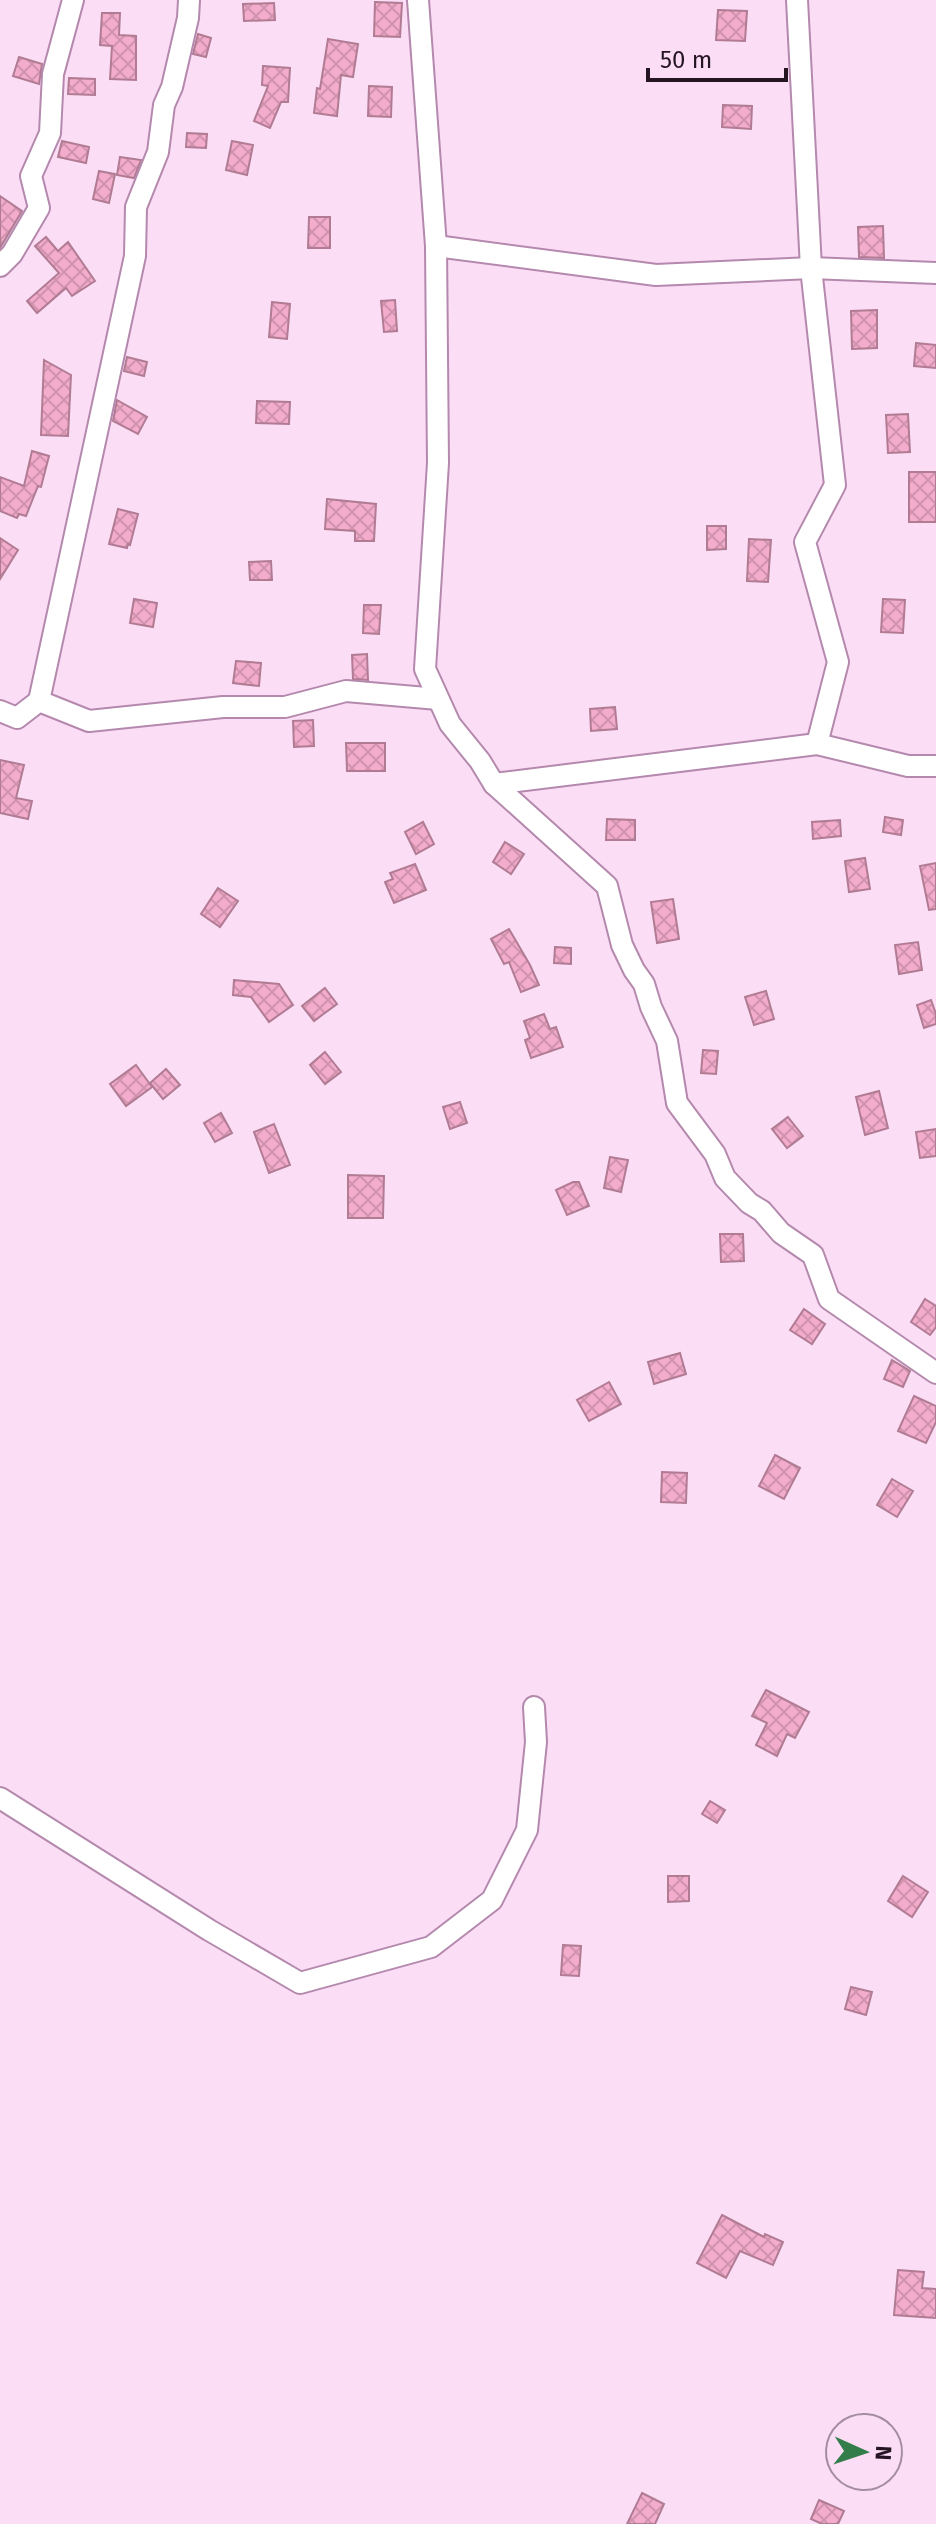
<svg xmlns="http://www.w3.org/2000/svg" width="936" height="2524" font-family="'Fira Sans',sans-serif">
  <defs>
    <pattern id="building-cross-hatch" width="8" height="8" patternUnits="userSpaceOnUse" patternTransform="scale(2)"><rect width="8" height="8" fill="#f3accb"/><path d="M0 0l8 8M0 8l8-8" fill="none" stroke="#d093ae"/></pattern>
  </defs>
  <rect width="100%" height="100%" fill="#fbdef6"/>
  <g fill="url(#building-cross-hatch)" stroke="#b17c93" stroke-width="2">
    <path d="M 375,2 L 402,3 L 400,37 L 374,36 Z"/>
    <path d="M 274,3 L 275,20 L 244,21 L 243,4 Z"/>
    <path d="M 718,10 L 747,11 L 745,41 L 716,40 Z"/>
    <path d="M 102,13 L 120,13 L 119,35 L 136,36 L 136,80 L 110,79 L 112,46 L 100,45 Z"/>
    <path d="M 198,34 L 211,38 L 206,57 L 193,54 Z"/>
    <path d="M 328,39 L 358,44 L 353,77 L 341,75 L 337,116 L 314,113 L 317,88 L 320,89 Z"/>
    <path d="M 19,57 L 42,64 L 39,84 L 13,76 Z"/>
    <path d="M 263,66 L 290,68 L 288,102 L 281,102 L 270,128 L 254,121 L 268,86 L 262,85 Z"/>
    <path d="M 69,78 L 95,79 L 95,95 L 68,94 Z"/>
    <path d="M 369,86 L 392,87 L 391,117 L 368,116 Z"/>
    <path d="M 723,105 L 752,106 L 751,129 L 722,127 Z"/>
    <path d="M 187,133 L 207,134 L 206,148 L 186,147 Z"/>
    <path d="M 62,141 L 89,147 L 86,163 L 58,157 Z"/>
    <path d="M 232,141 L 253,145 L 247,175 L 226,170 Z"/>
    <path d="M 120,157 L 141,160 L 134,178 L 117,175 Z"/>
    <path d="M 99,171 L 115,174 L 109,203 L 93,199 Z"/>
    <path d="M 0,196 L 22,211 L 0,248 Z"/>
    <path d="M 309,217 L 330,217 L 330,248 L 308,248 Z"/>
    <path d="M 883,226 L 884,258 L 859,257 L 858,227 Z"/>
    <path d="M 46,237 L 58,251 L 68,242 L 95,281 L 72,296 L 66,288 L 37,313 L 27,301 L 59,273 L 35,246 Z"/>
    <path d="M 395,300 L 397,331 L 384,332 L 381,301 Z"/>
    <path d="M 272,302 L 290,304 L 287,339 L 269,337 Z"/>
    <path d="M 877,310 L 877,348 L 852,349 L 851,311 Z"/>
    <path d="M 916,343 L 936,345 L 936,368 L 914,366 Z"/>
    <path d="M 127,357 L 147,362 L 144,376 L 124,371 Z"/>
    <path d="M 44,360 L 71,375 L 68,436 L 41,435 Z"/>
    <path d="M 117,400 L 147,417 L 138,434 L 113,421 Z"/>
    <path d="M 257,401 L 290,402 L 289,424 L 256,423 Z"/>
    <path d="M 908,414 L 910,452 L 888,453 L 886,415 Z"/>
    <path d="M 32,451 L 49,456 L 41,487 L 38,486 L 26,516 L 19,514 L 17,518 L 0,511 L 0,477 L 24,486 Z"/>
    <rect x="909" y="472" width="27" height="50"/>
    <path d="M 327,499 L 376,504 L 374,541 L 355,541 L 355,531 L 325,529 Z"/>
    <path d="M 118,509 L 138,514 L 130,545 L 128,544 L 127,548 L 109,544 Z"/>
    <path d="M 707,526 L 726,526 L 726,549 L 707,550 Z"/>
    <path d="M 0,538 L 18,550 L 0,579 Z"/>
    <path d="M 749,539 L 771,540 L 768,582 L 747,581 Z"/>
    <path d="M 271,561 L 272,580 L 250,580 L 249,562 Z"/>
    <path d="M 134,599 L 157,603 L 153,627 L 130,623 Z"/>
    <path d="M 883,599 L 905,600 L 903,633 L 881,632 Z"/>
    <path d="M 364,605 L 381,605 L 379,634 L 363,633 Z"/>
    <path d="M 367,654 L 368,680 L 353,679 L 352,655 Z"/>
    <path d="M 236,661 L 261,663 L 259,686 L 233,683 Z"/>
    <path d="M 615,707 L 617,729 L 591,731 L 590,709 Z"/>
    <path d="M 313,720 L 314,746 L 294,747 L 293,721 Z"/>
    <path d="M 346,743 L 385,743 L 385,771 L 347,771 Z"/>
    <path d="M 0,760 L 24,765 L 16,798 L 32,801 L 28,819 L 0,813 Z"/>
    <path d="M 885,817 L 903,820 L 901,835 L 883,832 Z"/>
    <path d="M 607,819 L 635,820 L 635,840 L 606,840 Z"/>
    <path d="M 840,820 L 841,836 L 813,839 L 812,822 Z"/>
    <path d="M 423,822 L 434,844 L 416,854 L 405,832 Z"/>
    <path d="M 505,842 L 524,854 L 511,874 L 493,862 Z"/>
    <path d="M 865,858 L 870,889 L 849,892 L 845,861 Z"/>
    <path d="M 936,863 L 936,909 L 929,910 L 920,866 Z"/>
    <path d="M 415,864 L 426,890 L 394,903 L 385,882 L 393,879 L 390,873 Z"/>
    <path d="M 218,888 L 238,901 L 220,927 L 201,914 Z"/>
    <path d="M 673,899 L 679,939 L 657,943 L 651,902 Z"/>
    <path d="M 509,929 L 530,965 L 539,985 L 521,992 L 509,962 L 504,964 L 491,939 Z"/>
    <path d="M 918,942 L 922,970 L 899,974 L 895,945 Z"/>
    <path d="M 555,947 L 571,948 L 571,964 L 554,963 Z"/>
    <path d="M 234,980 L 279,984 L 293,1005 L 269,1022 L 251,997 L 233,995 Z"/>
    <path d="M 325,988 L 337,1004 L 314,1021 L 302,1006 Z"/>
    <path d="M 766,991 L 774,1019 L 754,1025 L 745,997 Z"/>
    <path d="M 931,1000 L 936,1014 L 936,1024 L 924,1028 L 917,1005 Z"/>
    <path d="M 544,1014 L 550,1029 L 556,1027 L 563,1047 L 531,1058 L 525,1040 L 530,1038 L 524,1021 Z"/>
    <path d="M 703,1050 L 718,1051 L 716,1074 L 701,1073 Z"/>
    <path d="M 325,1052 L 341,1072 L 325,1084 L 310,1065 Z"/>
    <path d="M 136,1065 L 152,1087 L 126,1106 L 110,1084 Z"/>
    <path d="M 166,1069 L 180,1085 L 163,1099 L 150,1083 Z"/>
    <path d="M 879,1091 L 888,1128 L 865,1135 L 856,1097 Z"/>
    <path d="M 460,1102 L 467,1123 L 450,1129 L 443,1107 Z"/>
    <path d="M 221,1113 L 232,1133 L 215,1142 L 204,1123 Z"/>
    <path d="M 788,1117 L 803,1136 L 787,1148 L 772,1129 Z"/>
    <path d="M 274,1124 L 290,1165 L 269,1173 L 254,1132 Z"/>
    <path d="M 936,1129 L 936,1156 L 920,1158 L 916,1132 Z"/>
    <path d="M 610,1157 L 628,1160 L 621,1192 L 604,1188 Z"/>
    <path d="M 348,1175 L 384,1176 L 383,1218 L 348,1218 Z"/>
    <path d="M 573,1182 L 579,1182 L 589,1206 L 567,1215 L 556,1190 Z"/>
    <path d="M 720,1234 L 743,1234 L 744,1261 L 721,1262 Z"/>
    <path d="M 925,1299 L 936,1306 L 936,1327 L 930,1335 L 911,1322 Z"/>
    <path d="M 804,1309 L 825,1324 L 812,1344 L 790,1330 Z"/>
    <path d="M 680,1353 L 686,1374 L 654,1384 L 648,1362 Z"/>
    <path d="M 892,1360 L 910,1371 L 903,1387 L 884,1379 Z"/>
    <path d="M 609,1382 L 621,1404 L 589,1421 L 577,1400 Z"/>
    <path d="M 914,1396 L 936,1406 L 936,1422 L 926,1443 L 898,1431 Z"/>
    <path d="M 775,1455 L 800,1468 L 784,1499 L 759,1486 Z"/>
    <path d="M 662,1472 L 687,1473 L 686,1503 L 661,1502 Z"/>
    <path d="M 892,1479 L 913,1491 L 897,1517 L 877,1505 Z"/>
    <path d="M 766,1690 L 809,1712 L 795,1738 L 787,1734 L 777,1756 L 756,1745 L 767,1723 L 752,1716 Z"/>
    <path d="M 710,1801 L 725,1810 L 717,1823 L 702,1814 Z"/>
    <path d="M 668,1876 L 689,1876 L 689,1901 L 668,1902 Z"/>
    <path d="M 903,1876 L 928,1892 L 912,1917 L 888,1901 Z"/>
    <path d="M 563,1945 L 581,1946 L 579,1976 L 561,1975 Z"/>
    <path d="M 851,1987 L 872,1992 L 866,2015 L 845,2009 Z"/>
    <path d="M 722,2215 L 764,2237 L 765,2234 L 783,2242 L 773,2265 L 740,2251 L 726,2278 L 697,2263 Z"/>
    <path d="M 898,2270 L 924,2272 L 922,2288 L 936,2289 L 936,2318 L 894,2315 Z"/>
    <path d="M 642,2493 L 664,2504 L 655,2524 L 627,2524 Z"/>
    <path d="M 819,2500 L 844,2511 L 838,2524 L 822,2524 L 811,2519 Z"/>
  </g>
  <g fill="none" stroke-linecap="round" stroke-linejoin="round">
    <g stroke="#b489ad" stroke-width="24">
      <g id="minor">
        <path d="M 418,0 L 436,246 L 438,463 L 425,669 L 450,724 L 480,761 L 494,784 L 607,886 L 622,945 L 634,970 L 644,984 L 651,1007 L 667,1041 L 677,1103 L 715,1154 L 725,1178 L 749,1203 L 762,1211 L 781,1233 L 813,1255 L 829,1299 L 936,1373"/>
        <path d="M 797,0 L 811,268 L 835,485 L 805,542 L 838,662 L 817,744"/>
        <path d="M 436,246 L 656,275 L 811,268 L 936,273"/>
        <path d="M 0,266 L 12,254 L 39,208 L 31,176 L 50,133 L 53,74 L 73,0"/>
        <path d="M 39,701 L 135,256 L 136,207 L 158,152 L 164,105 L 172,87 L 188,18 L 189,0"/>
        <path d="M 0,711 L 17,718 L 39,701 L 89,721 L 223,707 L 285,707 L 346,691 L 438,699"/>
        <path d="M 494,784 L 817,744 L 908,766 L 936,766"/>
        <path d="M 0,1798 L 209,1930 L 300,1983 L 431,1947 L 492,1900 L 527,1830 L 536,1742 L 534,1707"/>
      </g>
    </g>
    <use href="#minor" stroke="#fff" stroke-width="20"/>
  </g>
  <g transform="translate(864 2452) rotate(93)"><circle r="38" fill="#fbdef6" stroke="#a58da1" stroke-width="2"/>
  <path d="M0-6L14 30L0 20L-14 30Z" fill="#337d4b"/>
  <text y="-12" font-size="22" font-weight="bold" text-anchor="middle" fill="#251422">N</text>
  </g>
  <path d="M648 68v12h138v-12" fill="none" stroke="#251422" stroke-width="4"/>
  <text x="660" y="68" font-size="24" fill="#251422" stroke="#fbdef6" stroke-width="6" paint-order="stroke">50 m</text>
</svg>
